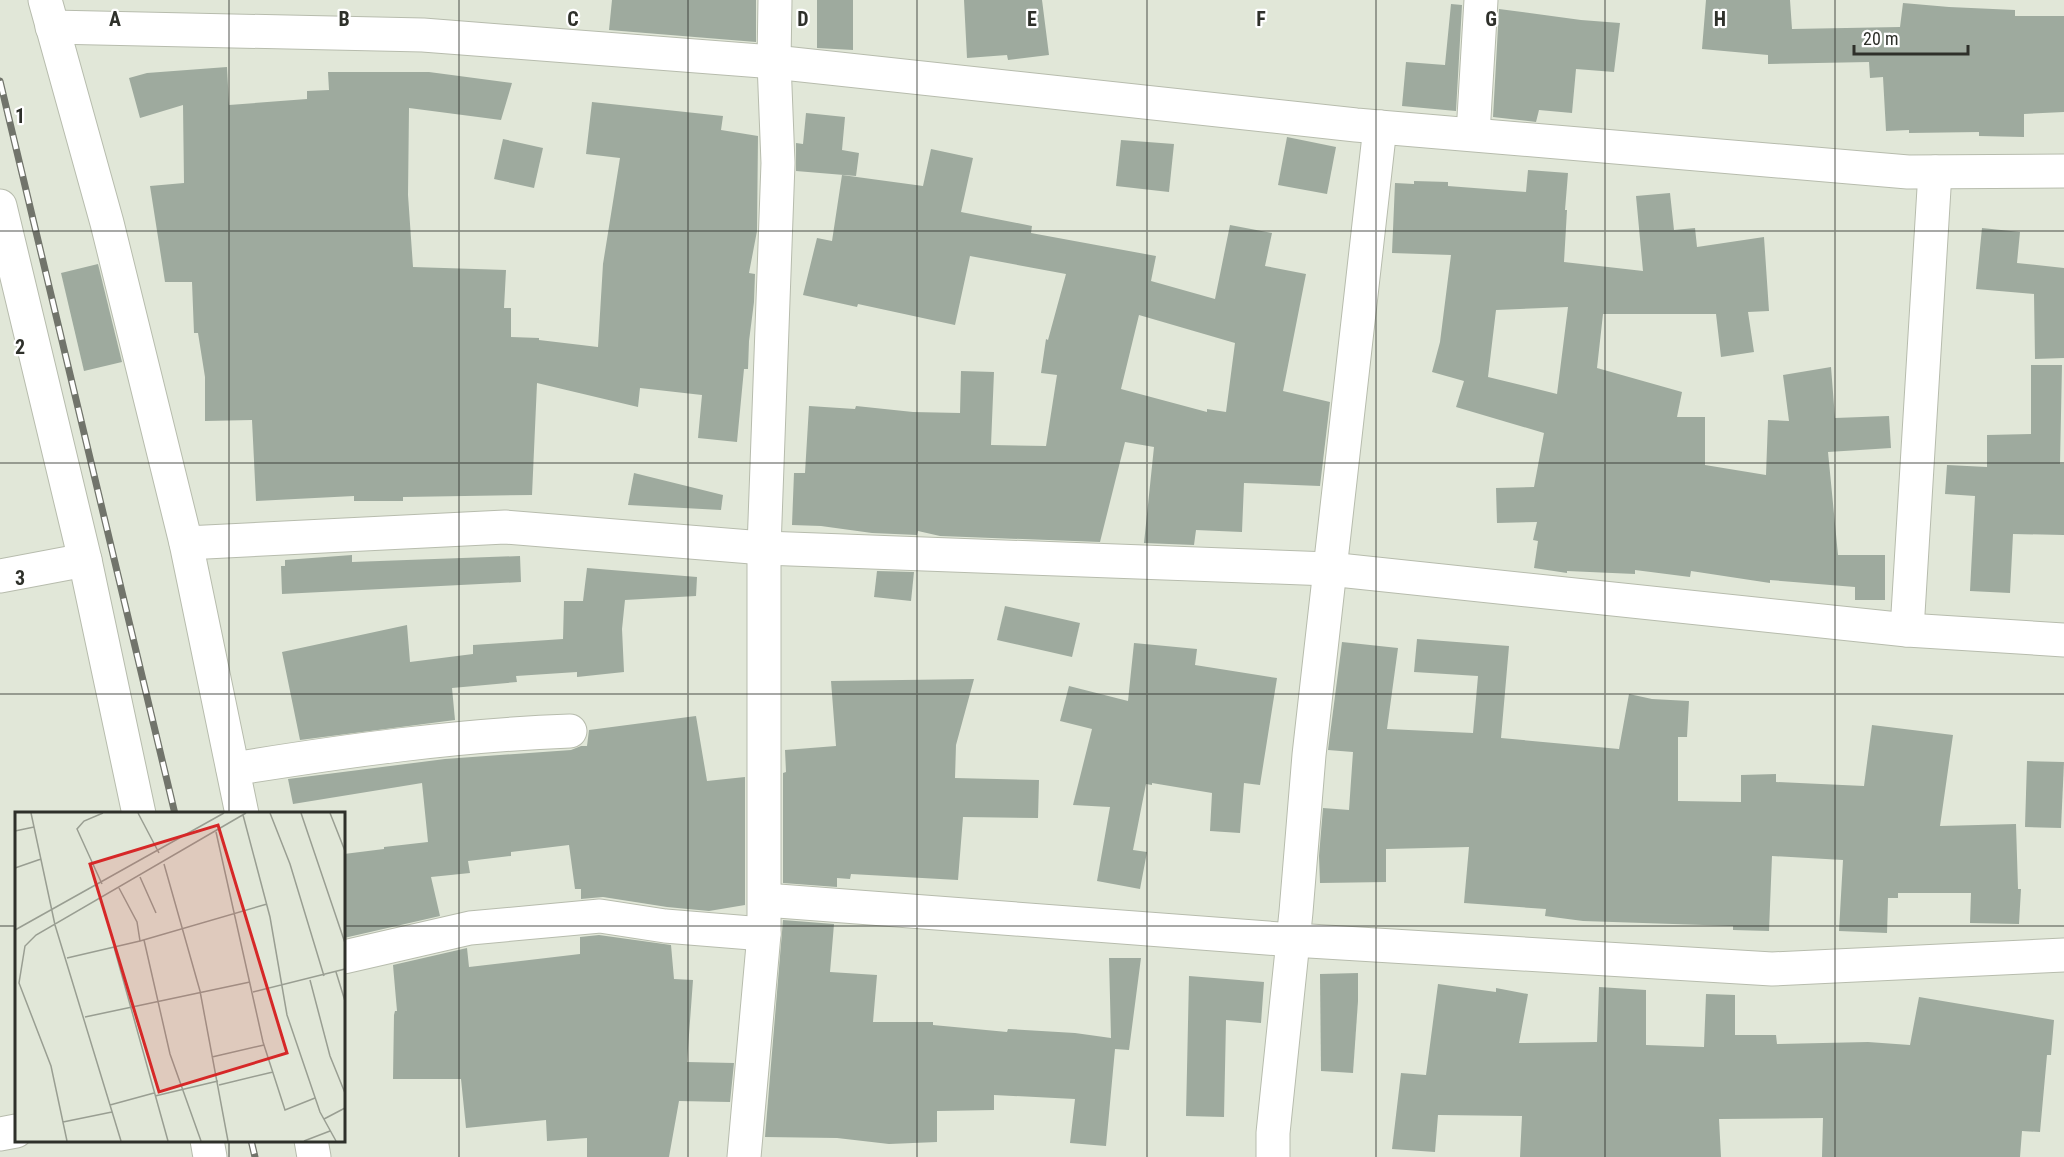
<svg xmlns="http://www.w3.org/2000/svg" width="2064" height="1157" font-family="'Roboto Condensed',sans-serif">
  <rect width="100%" height="100%" fill="#e1e7d8"/>
  <g fill="#9eaa9e" fill-rule="evenodd">
    <path d="M 612,0 L 756,0 L 756,42 L 609,30 Z"/>
    <path d="M 817,0 L 853,0 L 853,50 L 817,48 Z"/>
    <path d="M 964,0 L 1042,0 L 1049,55 L 1008,60 L 1007,55 L 967,58 Z"/>
    <path d="M 1706,0 L 1790,0 L 1792,29 L 1900,27 L 1903,3 L 1949,7 L 2015,10 L 2015,16 L 2064,16 L 2064,112 L 2024,114 L 2024,137 L 1979,136 L 1979,132 L 1909,133 L 1909,130 L 1886,131 L 1883,77 L 1870,78 L 1869,62 L 1768,64 L 1768,55 L 1702,49 Z"/>
    <path d="M 1451,4 L 1462,5 L 1456,111 L 1402,106 L 1406,62 L 1445,65 Z"/>
    <path d="M 1499,9 L 1581,20 L 1620,23 L 1614,72 L 1576,69 L 1572,113 L 1539,110 L 1536,122 L 1493,117 Z"/>
    <path d="M 227,67 L 229,105 L 307,99 L 307,91 L 329,90 L 328,72 L 429,72 L 512,83 L 501,120 L 409,108 L 408,195 L 413,267 L 506,270 L 504,308 L 511,308 L 511,337 L 539,338 L 539,340 L 598,347 L 603,264 L 620,158 L 586,154 L 592,102 L 723,116 L 721,130 L 758,136 L 757,231 L 749,273 L 755,274 L 754,302 L 749,341 L 748,369 L 744,369 L 737,442 L 698,438 L 702,395 L 640,388 L 638,407 L 537,383 L 532,495 L 403,497 L 403,501 L 354,501 L 354,496 L 256,501 L 252,420 L 205,421 L 205,377 L 198,333 L 194,333 L 192,282 L 165,282 L 150,186 L 184,183 L 183,105 L 140,118 L 129,78 L 147,73 Z"/>
    <path d="M 806,113 L 845,117 L 842,150 L 859,153 L 856,176 L 796,171 L 796,143 L 803,144 Z"/>
    <path d="M 1287,137 L 1336,147 L 1327,194 L 1278,185 Z"/>
    <path d="M 503,139 L 543,148 L 534,188 L 494,179 Z"/>
    <path d="M 1121,140 L 1174,144 L 1169,192 L 1116,186 Z"/>
    <path d="M 931,149 L 973,158 L 961,212 L 1032,226 L 1031,233 L 1156,256 L 1151,281 L 1215,299 L 1230,225 L 1272,233 L 1265,266 L 1306,274 L 1283,391 L 1330,402 L 1320,486 L 1244,483 L 1242,532 L 1196,530 L 1194,545 L 1144,543 L 1154,447 L 1125,442 L 1100,542 L 940,536 L 918,531 L 917,535 L 872,533 L 821,526 L 792,525 L 794,473 L 805,473 L 809,406 L 855,409 L 856,406 L 913,412 L 960,413 L 961,371 L 994,372 L 991,445 L 1046,446 L 1057,375 L 1041,373 L 1046,339 L 1048,340 L 1066,274 L 970,256 L 955,325 L 858,304 L 857,307 L 803,295 L 817,238 L 832,241 L 842,175 L 923,186 ZM 1139,315 L 1235,343 L 1226,412 L 1207,409 L 1207,412 L 1121,389 Z"/>
    <path d="M 1528,170 L 1568,173 L 1565,210 L 1567,210 L 1564,262 L 1643,271 L 1636,196 L 1670,193 L 1674,230 L 1695,228 L 1697,247 L 1764,237 L 1769,311 L 1748,312 L 1754,352 L 1721,357 L 1716,314 L 1603,314 L 1597,368 L 1682,392 L 1677,417 L 1705,417 L 1705,465 L 1766,475 L 1768,420 L 1789,421 L 1783,375 L 1831,367 L 1835,418 L 1889,416 L 1891,448 L 1828,452 L 1838,555 L 1885,555 L 1885,600 L 1855,600 L 1855,587 L 1770,580 L 1770,583 L 1691,571 L 1690,577 L 1635,570 L 1635,574 L 1567,571 L 1567,573 L 1534,568 L 1538,541 L 1533,540 L 1537,522 L 1497,523 L 1496,488 L 1534,487 L 1544,433 L 1456,407 L 1464,381 L 1432,372 L 1440,342 L 1451,255 L 1392,253 L 1395,183 L 1414,184 L 1414,181 L 1448,182 L 1448,186 L 1526,192 ZM 1568,307 L 1557,394 L 1488,377 L 1496,310 Z"/>
    <path d="M 1982,228 L 2020,232 L 2017,263 L 2064,268 L 2064,358 L 2035,359 L 2034,294 L 1976,289 Z"/>
    <path d="M 98,264 L 122,362 L 84,371 L 61,273 Z"/>
    <path d="M 2031,365 L 2062,365 L 2060,464 L 2064,464 L 2064,535 L 2013,534 L 2010,593 L 1970,591 L 1975,496 L 1945,494 L 1947,465 L 1987,467 L 1987,435 L 2031,434 Z"/>
    <path d="M 634,473 L 723,495 L 721,510 L 628,505 Z"/>
    <path d="M 352,555 L 352,562 L 520,556 L 521,582 L 282,594 L 281,566 L 285,566 L 285,560 Z"/>
    <path d="M 587,568 L 697,577 L 696,596 L 625,600 L 622,629 L 624,672 L 577,677 L 577,672 L 516,676 L 517,682 L 452,688 L 455,720 L 300,740 L 282,652 L 407,625 L 410,662 L 473,654 L 473,645 L 563,639 L 564,601 L 583,601 Z"/>
    <path d="M 877,571 L 914,572 L 911,601 L 874,597 Z"/>
    <path d="M 1005,606 L 1080,623 L 1072,657 L 997,640 Z"/>
    <path d="M 1417,639 L 1509,646 L 1501,738 L 1619,749 L 1629,694 L 1652,699 L 1689,701 L 1687,737 L 1678,737 L 1678,801 L 1741,802 L 1741,775 L 1776,774 L 1776,782 L 1864,786 L 1872,725 L 1953,735 L 1940,826 L 2016,824 L 2018,889 L 2021,889 L 2019,924 L 1970,923 L 1971,893 L 1898,893 L 1898,898 L 1888,898 L 1887,933 L 1839,931 L 1843,860 L 1772,856 L 1769,931 L 1733,930 L 1733,926 L 1583,921 L 1545,916 L 1546,909 L 1464,903 L 1469,847 L 1386,849 L 1386,882 L 1320,883 L 1319,856 L 1323,808 L 1349,810 L 1353,752 L 1328,750 L 1342,642 L 1398,648 L 1387,729 L 1473,733 L 1478,676 L 1414,672 Z"/>
    <path d="M 1134,643 L 1197,649 L 1195,665 L 1277,678 L 1260,785 L 1244,783 L 1240,833 L 1210,831 L 1212,793 L 1152,783 L 1152,785 L 1146,784 L 1133,850 L 1147,852 L 1140,889 L 1097,881 L 1110,807 L 1073,805 L 1092,729 L 1060,721 L 1069,686 L 1128,701 Z"/>
    <path d="M 974,679 L 956,745 L 955,778 L 1039,780 L 1038,818 L 963,817 L 958,880 L 851,874 L 850,879 L 837,878 L 837,887 L 783,883 L 783,773 L 786,772 L 785,750 L 836,746 L 831,681 Z"/>
    <path d="M 696,716 L 707,781 L 745,777 L 745,905 L 709,911 L 667,907 L 603,897 L 581,899 L 581,889 L 575,889 L 569,845 L 511,852 L 511,856 L 468,861 L 470,873 L 431,877 L 440,916 L 344,938 L 344,854 L 384,849 L 384,847 L 428,842 L 422,783 L 293,804 L 288,779 L 445,759 L 571,750 L 581,746 L 587,746 L 589,730 Z"/>
    <path d="M 2027,761 L 2064,762 L 2061,828 L 2025,827 Z"/>
    <path d="M 783,920 L 834,924 L 830,972 L 877,975 L 873,1022 L 933,1022 L 933,1025 L 1007,1032 L 1008,1029 L 1075,1033 L 1111,1038 L 1109,958 L 1141,958 L 1129,1050 L 1115,1049 L 1106,1146 L 1070,1143 L 1075,1099 L 994,1095 L 994,1110 L 937,1111 L 937,1142 L 889,1144 L 837,1138 L 765,1137 Z"/>
    <path d="M 599,935 L 671,945 L 674,979 L 693,980 L 687,1062 L 734,1063 L 730,1102 L 679,1101 L 669,1157 L 587,1157 L 587,1138 L 547,1141 L 546,1120 L 466,1128 L 461,1079 L 393,1079 L 394,1015 L 395,1011 L 397,1011 L 393,965 L 467,948 L 469,967 L 580,954 L 580,937 Z"/>
    <path d="M 1358,973 L 1358,1001 L 1353,1073 L 1321,1071 L 1320,974 Z"/>
    <path d="M 1189,976 L 1264,982 L 1261,1023 L 1226,1020 L 1224,1117 L 1186,1116 Z"/>
    <path d="M 1438,984 L 1496,992 L 1496,988 L 1528,994 L 1519,1043 L 1597,1042 L 1599,987 L 1646,990 L 1646,1045 L 1704,1047 L 1706,994 L 1735,995 L 1735,1035 L 1776,1035 L 1777,1044 L 1868,1042 L 1910,1045 L 1919,997 L 2054,1020 L 2051,1055 L 2047,1055 L 2040,1132 L 2022,1131 L 2020,1157 L 1822,1157 L 1823,1118 L 1719,1119 L 1721,1157 L 1520,1157 L 1522,1116 L 1438,1115 L 1435,1152 L 1392,1149 L 1401,1073 L 1426,1075 Z"/>
  </g>
  <g fill="none" stroke-linecap="round" stroke-linejoin="round">
    <g stroke="#b7bcad" stroke-width="35">
      <g id="minor">
        <path d="M 45,0 L 107,223 L 186,543 L 242,814"/>
        <path d="M 52,27 L 423,35 L 774,62 L 1356,125 L 1908,172 L 2064,171"/>
        <path d="M 1473,134 L 1481,0"/>
        <path d="M 0,206 L 85,560 L 139,814"/>
        <path d="M 186,543 L 505,527 L 764,548 L 1329,569 L 1907,630 L 2064,640"/>
        <path d="M 0,576 L 85,560"/>
        <path d="M 1907,630 L 1935,172"/>
        <path d="M 233,769 C 345,751 457,735 570,731"/>
        <path d="M 765,900 L 1293,940 L 1772,969 L 2064,955"/>
        <path d="M 344,957 L 470,928 L 600,916 L 665,926 L 764,934"/>
        <path d="M 0,1134 L 16,1131"/>
        <path d="M 207,1140 L 210,1157"/>
        <path d="M 311,1140 L 314,1157"/>
        <path d="M 744,1157 L 764,934 L 764,548 L 778,163 L 774,62 L 775,0"/>
        <path d="M 1273,1157 L 1273,1133 L 1296,912 L 1309,755 L 1380,127"/>
      </g>
    </g>
    <use href="#minor" stroke="#fff" stroke-width="33"/>
    <g stroke="#71746b" stroke-width="7">
      <g id="rail">
        <path d="M 0,81 L 175,814"/>
        <path d="M 251,1140 L 255,1157"/>
      </g>
    </g>
    <use href="#rail" stroke="#fff" stroke-width="4.5" stroke-dasharray="14" stroke-linecap="butt"/>
  </g>
  <path fill="none" stroke="#2e302a" stroke-width="1.5" stroke-opacity="0.55" d="M 229,0 L 229,814M 459,0 L 459,1157M 688,0 L 688,1157M 917,0 L 917,1157M 1147,0 L 1147,1157M 1376,0 L 1376,1157M 1605,0 L 1605,1157M 1835,0 L 1835,1157M 0,231 L 2064,231M 0,463 L 2064,463M 0,694 L 2064,694M 0,926 L 16,926M 344,926 L 2064,926M 229,1140 L 229,1157"/>
  <g transform="translate(15 812)">
    <rect width="330" height="330" fill="#e1e7d8"/>
    <path fill="none" stroke="#999e92" stroke-width="1.5" d="M 16,1 L 40,113 L 106,329M 123,1 L 144,41M 255,1 L 275,52 L 309,164M 286,1 L 330,131M 315,1 L 330,39M 228,3 L 255,105 L 272,203 L 305,300 L 321,329M 0,19 L 19,15M 201,20 L 248,230 L 270,298 L 300,286M 149,52 L 185,179 L 213,329M 0,56 L 26,47M 125,65 L 141,101M 87,72 L 62,17 L 69,9 L 88,1M 104,76 L 122,110 L 125,129M 0,118 L 209,1M 129,128 L 155,242 L 186,329M 99,135 L 153,329M 52,146 L 125,129 L 252,92M 321,160 L 330,189M 295,168 L 315,244 L 330,281M 238,180 L 330,157M 70,205 L 235,170M 197,245 L 249,233M 204,273 L 258,260M 140,284 L 203,269M 95,293 L 139,281M 309,307 L 330,296M 48,310 L 97,300M 52,329 L 36,254 L 4,171 L 10,134 L 21,123 L 231,1M 289,329 L 315,319"/>
    <path fill="#d62828" fill-opacity="0.15" stroke="#d62828" stroke-width="3" d="M 203,13 L 272,241 L 144,280 L 75,52 Z"/>
    <rect width="330" height="330" fill="none" stroke="#2e302a" stroke-width="3"/>
  </g>
  <g font-size="20" text-anchor="middle" font-weight="bold" fill="#2e302a" stroke="#fff" stroke-width="4.5" stroke-linejoin="round" paint-order="stroke">
    <text x="115" y="26">A</text>
    <text x="344" y="26">B</text>
    <text x="573" y="26">C</text>
    <text x="803" y="26">D</text>
    <text x="1032" y="26">E</text>
    <text x="1261" y="26">F</text>
    <text x="1491" y="26">G</text>
    <text x="1720" y="26">H</text>
    <text x="20" y="123">1</text>
    <text x="20" y="354">2</text>
    <text x="20" y="585">3</text>
  </g>
  <path d="M1854 45v9h114v-9" fill="none" stroke="#2e302a" stroke-width="3"/>
  <text x="1863" y="45" font-size="18" fill="#2e302a" stroke="#ffffff" stroke-width="4.5" paint-order="stroke">20 m</text>
</svg>
